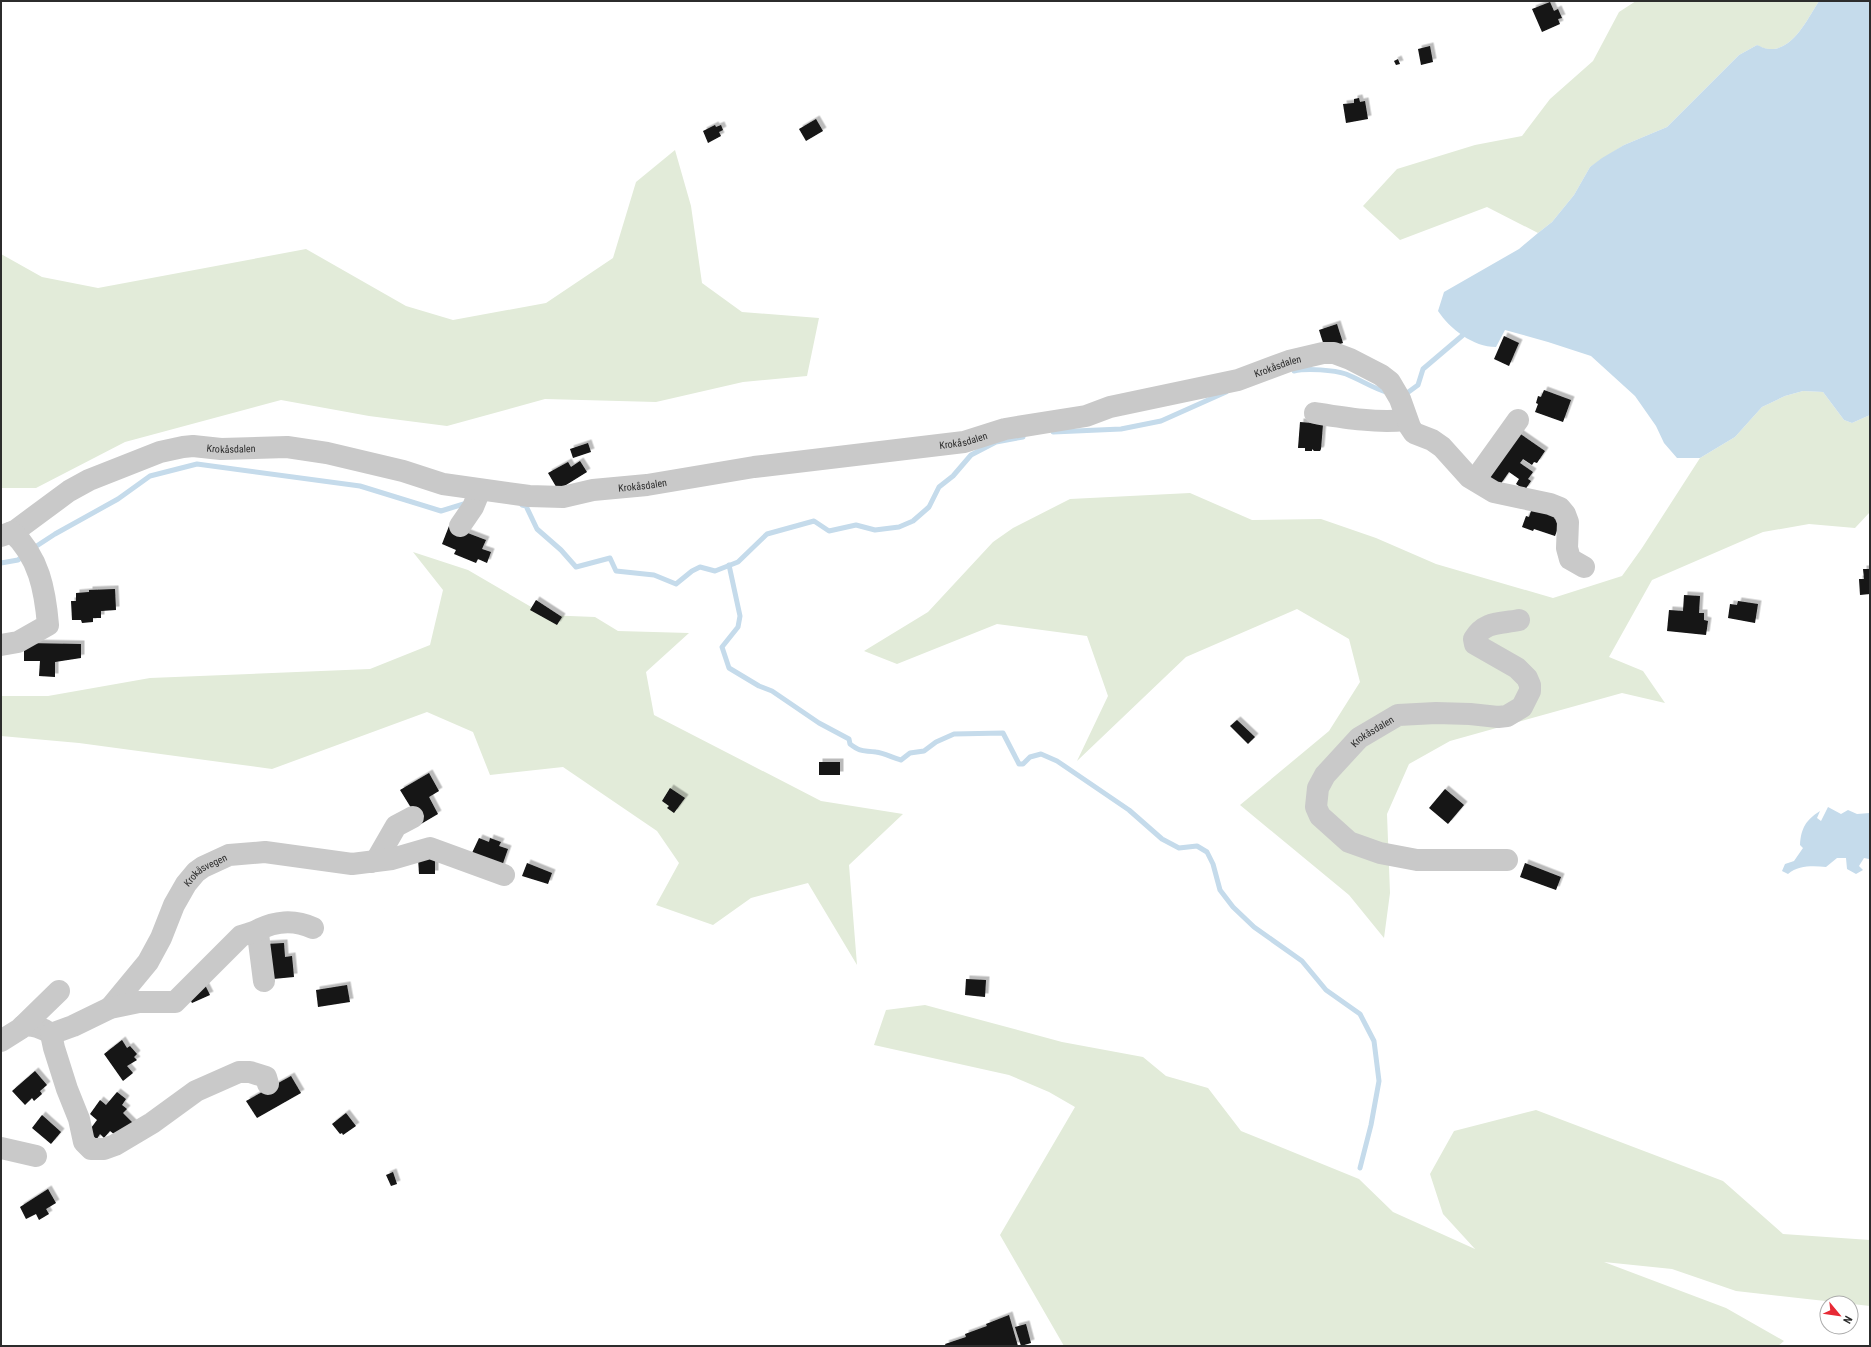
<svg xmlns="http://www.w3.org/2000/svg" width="1871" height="1347" font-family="'Roboto Condensed',sans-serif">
  <defs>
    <filter id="shadow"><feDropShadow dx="3.5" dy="-3.5" stdDeviation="0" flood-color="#0004"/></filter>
  </defs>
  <rect width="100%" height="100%" fill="#fff"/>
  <g fill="#e2ebd9">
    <path d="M 1636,1 L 1819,1 C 1808,18 1793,51 1769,49 C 1765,49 1760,47 1757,45 L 1739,55 L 1667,127 L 1624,145 L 1590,167 L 1574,195 L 1552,222 L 1538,233 L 1487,207 L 1400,240 L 1363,206 L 1397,169 L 1475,145 L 1522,136 L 1550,99 L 1593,61 L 1619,12 Z"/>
    <path d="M 675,150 L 691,206 L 702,283 L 742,312 L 819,318 L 807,376 L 743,382 L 656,402 L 545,399 L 447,426 L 369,416 L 281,400 L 125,442 L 36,488 L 1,488 L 1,254 L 42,277 L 98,288 L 306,249 L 406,306 L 453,320 L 546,303 L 613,258 L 636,182 Z"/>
    <path d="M 1803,391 L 1823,392 L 1844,420 L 1852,423 L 1870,415 L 1870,512 L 1855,528 L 1809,524 L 1763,532 L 1652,580 L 1609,657 L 1643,671 L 1665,703 L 1622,693 L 1450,741 L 1409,764 L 1387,814 L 1390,893 L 1384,938 L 1349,895 L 1240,805 L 1329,731 L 1360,682 L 1349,639 L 1297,609 L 1186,657 L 1077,761 L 1108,696 L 1087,636 L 997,624 L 897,664 L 864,651 L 928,612 L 993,542 L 1013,528 L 1070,499 L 1190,493 L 1252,520 L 1321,519 L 1376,538 L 1436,564 L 1553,598 L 1622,576 L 1642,548 L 1700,458 L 1735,437 L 1762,407 L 1785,396 Z"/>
    <path d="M 413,552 L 468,570 L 545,615 L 595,617 L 618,631 L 689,633 L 646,672 L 654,715 L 821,801 L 903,814 L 849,865 L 857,965 L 808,883 L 751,898 L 713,925 L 656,905 L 679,863 L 657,831 L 563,767 L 490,775 L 473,732 L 427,712 L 272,769 L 79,743 L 1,736 L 1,696 L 48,696 L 150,678 L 370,669 L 430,645 L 443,590 Z"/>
    <path d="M 925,1005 L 1062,1042 L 1143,1057 L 1166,1076 L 1208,1088 L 1241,1131 L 1359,1179 L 1393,1212 L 1475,1249 L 1443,1214 L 1430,1174 L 1454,1131 L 1536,1110 L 1723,1181 L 1783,1234 L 1870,1240 L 1870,1306 L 1736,1291 L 1672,1269 L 1604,1262 L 1726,1308 L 1784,1341 L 1778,1346 L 1064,1346 L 1000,1235 L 1075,1107 L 1049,1092 L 1009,1075 L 874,1045 L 886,1010 Z"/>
  </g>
  <g fill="#c5dbeb">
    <path d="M 1819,1 L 1870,1 L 1870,415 L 1852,423 L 1844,420 L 1823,392 L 1803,391 L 1785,396 L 1762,407 L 1735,437 L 1700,458 L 1677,458 L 1664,443 L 1656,426 L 1635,396 L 1591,356 L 1548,342 L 1505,330 L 1496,347 C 1473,347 1450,329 1438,311 L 1444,292 L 1519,249 L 1538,233 L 1552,222 L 1574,195 L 1590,167 L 1602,158 L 1624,145 L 1667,127 L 1739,55 L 1757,45 C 1760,46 1765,49 1769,49 C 1793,51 1808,18 1819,1 Z"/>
    <path d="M 1828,807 L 1841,814 L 1848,810 L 1857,814 L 1870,813 L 1870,858 L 1869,859 L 1864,858 L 1859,866 L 1863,870 L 1856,874 L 1847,869 L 1846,858 L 1837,858 L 1826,867 C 1813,866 1799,865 1788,874 L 1782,871 L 1785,864 L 1794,861 L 1803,848 L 1800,845 C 1801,828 1806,820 1820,811 L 1817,818 L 1821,821 Z"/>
  </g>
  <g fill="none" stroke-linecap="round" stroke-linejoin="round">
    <g stroke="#c5dbeb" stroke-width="5">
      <path d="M 1294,371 C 1307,368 1334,370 1346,374 C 1361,380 1374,389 1389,393"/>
      <path d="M 1403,396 L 1418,385 L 1423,369 L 1463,335"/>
      <path d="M 1053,432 L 1121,429 L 1161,421 L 1226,392"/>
      <path d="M 522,505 L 526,506 L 537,529 L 561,550 L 576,567 L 610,558 L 616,571 L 654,575 L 676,584 L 692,571 L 700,567 L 715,571 L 738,562 L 767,534 L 814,521 L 829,531 L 856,525 L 875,530 L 899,527 L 913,521 L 929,507 L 939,487 L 953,476 L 971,455 L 996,442 L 1023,437"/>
      <path d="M 32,549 L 55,534 L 118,499 L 150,476 L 197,464 L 360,486 L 441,511 L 467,503"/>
      <path d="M 1,563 L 18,560 L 24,555"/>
      <path d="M 729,565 L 740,616 L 738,627 L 722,647 L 729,668 L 759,686 L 772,691 L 819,723 L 849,739 L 850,744 C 862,753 863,750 876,752 C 884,753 893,758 901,760 L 910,753 L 924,751 L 936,742 L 954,734 L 1003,733 L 1019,764 L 1023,764 L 1030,757 L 1041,754 L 1057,761 L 1129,810 L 1162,839 L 1179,848 L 1197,846 L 1207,852 L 1213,864 L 1220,890 L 1233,907 L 1254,927 L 1302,961 L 1326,990 L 1360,1014 L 1374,1041 L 1379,1081 L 1371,1125 L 1360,1168"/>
    </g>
  </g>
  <g fill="#131313" filter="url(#shadow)">
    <path d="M 1550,2 L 1554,11 L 1558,9 L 1562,18 L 1558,19 L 1560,24 L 1542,32 L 1532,9 Z"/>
    <path d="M 1430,46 L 1433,62 L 1421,65 L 1418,49 Z"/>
    <path d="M 1398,59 L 1400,64 L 1396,65 L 1394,61 Z"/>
    <path d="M 1359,98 L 1360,102 L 1365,101 L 1368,119 L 1346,123 L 1343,104 L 1354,103 L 1354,99 Z"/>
    <path d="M 816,119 L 823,131 L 806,141 L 799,129 Z"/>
    <path d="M 715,125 L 716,127 L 721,125 L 723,130 L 719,132 L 721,136 L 708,143 L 703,131 Z"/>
    <path d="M 1337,324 L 1343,343 L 1325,349 L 1319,330 Z"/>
    <path d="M 1504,336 L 1519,343 L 1509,366 L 1494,359 Z"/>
    <path d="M 1544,390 L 1571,400 L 1563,422 L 1535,412 L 1538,404 L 1536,403 L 1538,396 L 1541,397 Z"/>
    <path d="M 1300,422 L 1323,424 L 1321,449 L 1320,451 L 1314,451 L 1312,449 L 1312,451 L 1305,451 L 1305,448 L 1298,448 Z"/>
    <path d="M 1519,433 L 1545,451 L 1537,463 L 1534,462 L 1532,465 L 1523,459 L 1520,463 L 1533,472 L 1528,479 L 1531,481 L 1525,490 L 1516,484 L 1519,479 L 1509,472 L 1500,485 L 1488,476 Z"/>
    <path d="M 588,443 L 591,452 L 573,458 L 570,449 Z"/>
    <path d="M 580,461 L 587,472 L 558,490 L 548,473 L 568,462 L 571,467 Z"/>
    <path d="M 1532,508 L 1562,517 L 1555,536 L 1534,529 L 1533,531 L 1522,527 L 1526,516 L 1529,517 Z"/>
    <path d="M 449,526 L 486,540 L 482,549 L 491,552 L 487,563 L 478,559 L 476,563 L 454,554 L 456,550 L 442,544 Z"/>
    <path d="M 1863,569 L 1870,569 L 1870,594 L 1860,595 L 1859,579 L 1864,579 Z"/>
    <path d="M 115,589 L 116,610 L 101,611 L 101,618 L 93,618 L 93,622 L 82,623 L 81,620 L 72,620 L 71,601 L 76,601 L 76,593 L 89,592 L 89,590 Z"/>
    <path d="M 1684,595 L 1700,596 L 1699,613 L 1704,613 L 1704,620 L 1708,621 L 1706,635 L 1667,631 L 1669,610 L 1683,611 Z"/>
    <path d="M 536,600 L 562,617 L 557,625 L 530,610 Z"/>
    <path d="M 1738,601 L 1758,604 L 1755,623 L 1728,618 L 1730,604 L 1737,605 Z"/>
    <path d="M 24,643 L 81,644 L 81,658 L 55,662 L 55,677 L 39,676 L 40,661 L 24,661 Z"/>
    <path d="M 1237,720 L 1255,737 L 1248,744 L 1230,726 Z"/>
    <rect x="819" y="762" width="21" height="13"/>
    <path d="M 429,773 L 439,791 L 429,797 L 438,814 L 421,824 L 400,790 Z"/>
    <path d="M 670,788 L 685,798 L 674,813 L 667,808 L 669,806 L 662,801 Z"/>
    <path d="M 1445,789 L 1464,805 L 1448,824 L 1429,808 Z"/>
    <path d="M 479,838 L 489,842 L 490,838 L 501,842 L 499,846 L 508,849 L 501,869 L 471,855 Z"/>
    <path d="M 435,857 L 435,874 L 419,874 L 418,858 Z"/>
    <path d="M 527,863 L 552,873 L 548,884 L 522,876 Z"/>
    <path d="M 1525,863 L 1561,877 L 1556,890 L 1520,877 Z"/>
    <path d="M 284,943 L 285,957 L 292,956 L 294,977 L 273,979 L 266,944 Z"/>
    <path d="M 966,979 L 986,980 L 985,997 L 965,995 Z"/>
    <path d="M 205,985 L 210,995 L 192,1003 L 187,993 Z"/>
    <path d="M 347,985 L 350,1002 L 318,1007 L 316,990 Z"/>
    <path d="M 122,1040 L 127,1048 L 130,1046 L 137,1054 L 134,1057 L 137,1060 L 127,1066 L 133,1073 L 123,1081 L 104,1054 Z"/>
    <path d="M 35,1071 L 47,1085 L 40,1091 L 42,1094 L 34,1101 L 32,1098 L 25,1105 L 12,1091 Z"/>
    <path d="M 291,1076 L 301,1093 L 257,1118 L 246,1101 Z"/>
    <path d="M 117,1092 L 126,1099 L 122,1105 L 127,1109 L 123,1113 L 134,1124 L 119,1138 L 110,1131 L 104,1138 L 100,1134 L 95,1142 L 91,1128 L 97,1120 L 90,1114 L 100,1100 L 106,1105 Z"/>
    <path d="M 346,1113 L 356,1126 L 343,1135 L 342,1133 L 340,1134 L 332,1124 Z"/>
    <path d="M 42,1115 L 61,1132 L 51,1144 L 32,1128 Z"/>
    <path d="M 393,1172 L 397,1184 L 391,1186 L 386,1175 Z"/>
    <path d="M 48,1189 L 56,1203 L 46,1209 L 49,1214 L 39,1220 L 36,1214 L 26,1219 L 20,1207 Z"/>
    <path d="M 1009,1315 L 1018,1346 L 946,1346 L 945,1344 L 966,1337 L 965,1334 L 987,1326 L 986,1324 Z"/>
    <path d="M 1026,1324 L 1031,1343 L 1021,1346 L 1015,1327 Z"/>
  </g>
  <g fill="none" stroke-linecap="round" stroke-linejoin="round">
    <g stroke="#c9c9c9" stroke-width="22">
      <path d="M 1315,413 C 1346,418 1375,423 1406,420"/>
      <path d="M 1475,480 L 1518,420"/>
      <path d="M 460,526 L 473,507 L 480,490"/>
      <path id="s1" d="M 1,536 L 15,531 L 69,491 L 89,480 L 160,452 L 183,447 L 193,446 L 221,449 L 287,447 L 327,453 L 403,471 L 443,484 L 529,496 L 563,497 L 593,490 L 647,485 L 754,467 L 964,442 L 1005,429 L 1086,416 L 1110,407 L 1238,380 L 1289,361 L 1323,353 L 1334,353 L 1350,359 L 1381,375 L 1390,382 L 1400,399 L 1410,427 L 1414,433 L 1432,440 L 1442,447 L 1469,477 L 1494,492 L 1550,504 L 1560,508 L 1565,514 L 1568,522 L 1567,548 L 1570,559 L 1584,567"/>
      <path d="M 1,645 L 18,642 L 48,625 C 45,590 39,557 12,532"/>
      <path id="s2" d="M 1507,860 L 1417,860 L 1380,853 L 1349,842 L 1320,816 L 1316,807 L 1318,788 L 1325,775 L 1359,738 L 1398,715 L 1436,713 L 1470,714 L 1498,717 L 1507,716 L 1522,707 L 1530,691 L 1530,685 L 1527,678 L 1517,668 L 1475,644 L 1474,639 C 1485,621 1500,624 1519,620"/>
      <path d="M 371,862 L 377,859 L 396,826 L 413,817"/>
      <path d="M 255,932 L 258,934 L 264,981"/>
      <path id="s3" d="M 110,1008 L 148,962 L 161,938 L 174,905 L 186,884 L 196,872 L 203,867 L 229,855 L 265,852 L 352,864 L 392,859 L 430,848 L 504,875"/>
      <path d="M 23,1026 C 32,1024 43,1028 51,1034 L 54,1048 L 67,1089 L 79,1119 L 84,1142 L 91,1149 L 104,1149 L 115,1145 L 152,1123 L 196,1091 L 239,1072 L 250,1072 L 266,1077 L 268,1084"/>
      <path d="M 51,1034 L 73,1026 L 110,1008 L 139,1002 L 175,1002 L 241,936 C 246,934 252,933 256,931 C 274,921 294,919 313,928"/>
      <path d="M 1,1041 L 20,1029 L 59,991"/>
      <path d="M 1,1148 L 36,1156"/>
    </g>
  </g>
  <g text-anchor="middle" stroke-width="4" stroke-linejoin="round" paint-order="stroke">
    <g font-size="10" fill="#2c2c2c" stroke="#fff">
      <text dy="4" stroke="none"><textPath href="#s1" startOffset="1319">Krokåsdalen</textPath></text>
      <text dy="4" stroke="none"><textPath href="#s1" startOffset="995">Krokåsdalen</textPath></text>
      <text dy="4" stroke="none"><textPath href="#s1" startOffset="253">Krokåsdalen</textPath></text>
      <text dy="4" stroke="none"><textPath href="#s1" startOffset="671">Krokåsdalen</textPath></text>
      <text dy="4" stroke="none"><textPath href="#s2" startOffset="308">Krokåsdalen</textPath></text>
      <text dy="4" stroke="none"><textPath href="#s3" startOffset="171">Krokåsvegen</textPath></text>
    </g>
  </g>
  <rect width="1871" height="1347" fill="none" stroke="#2c2c2c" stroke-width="4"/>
  <g transform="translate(1839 1315) rotate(119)"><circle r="19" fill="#ffffff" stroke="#ababab"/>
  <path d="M0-3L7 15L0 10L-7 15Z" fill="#e72a35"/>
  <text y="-6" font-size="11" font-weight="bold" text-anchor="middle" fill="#2c2c2c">N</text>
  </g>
</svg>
